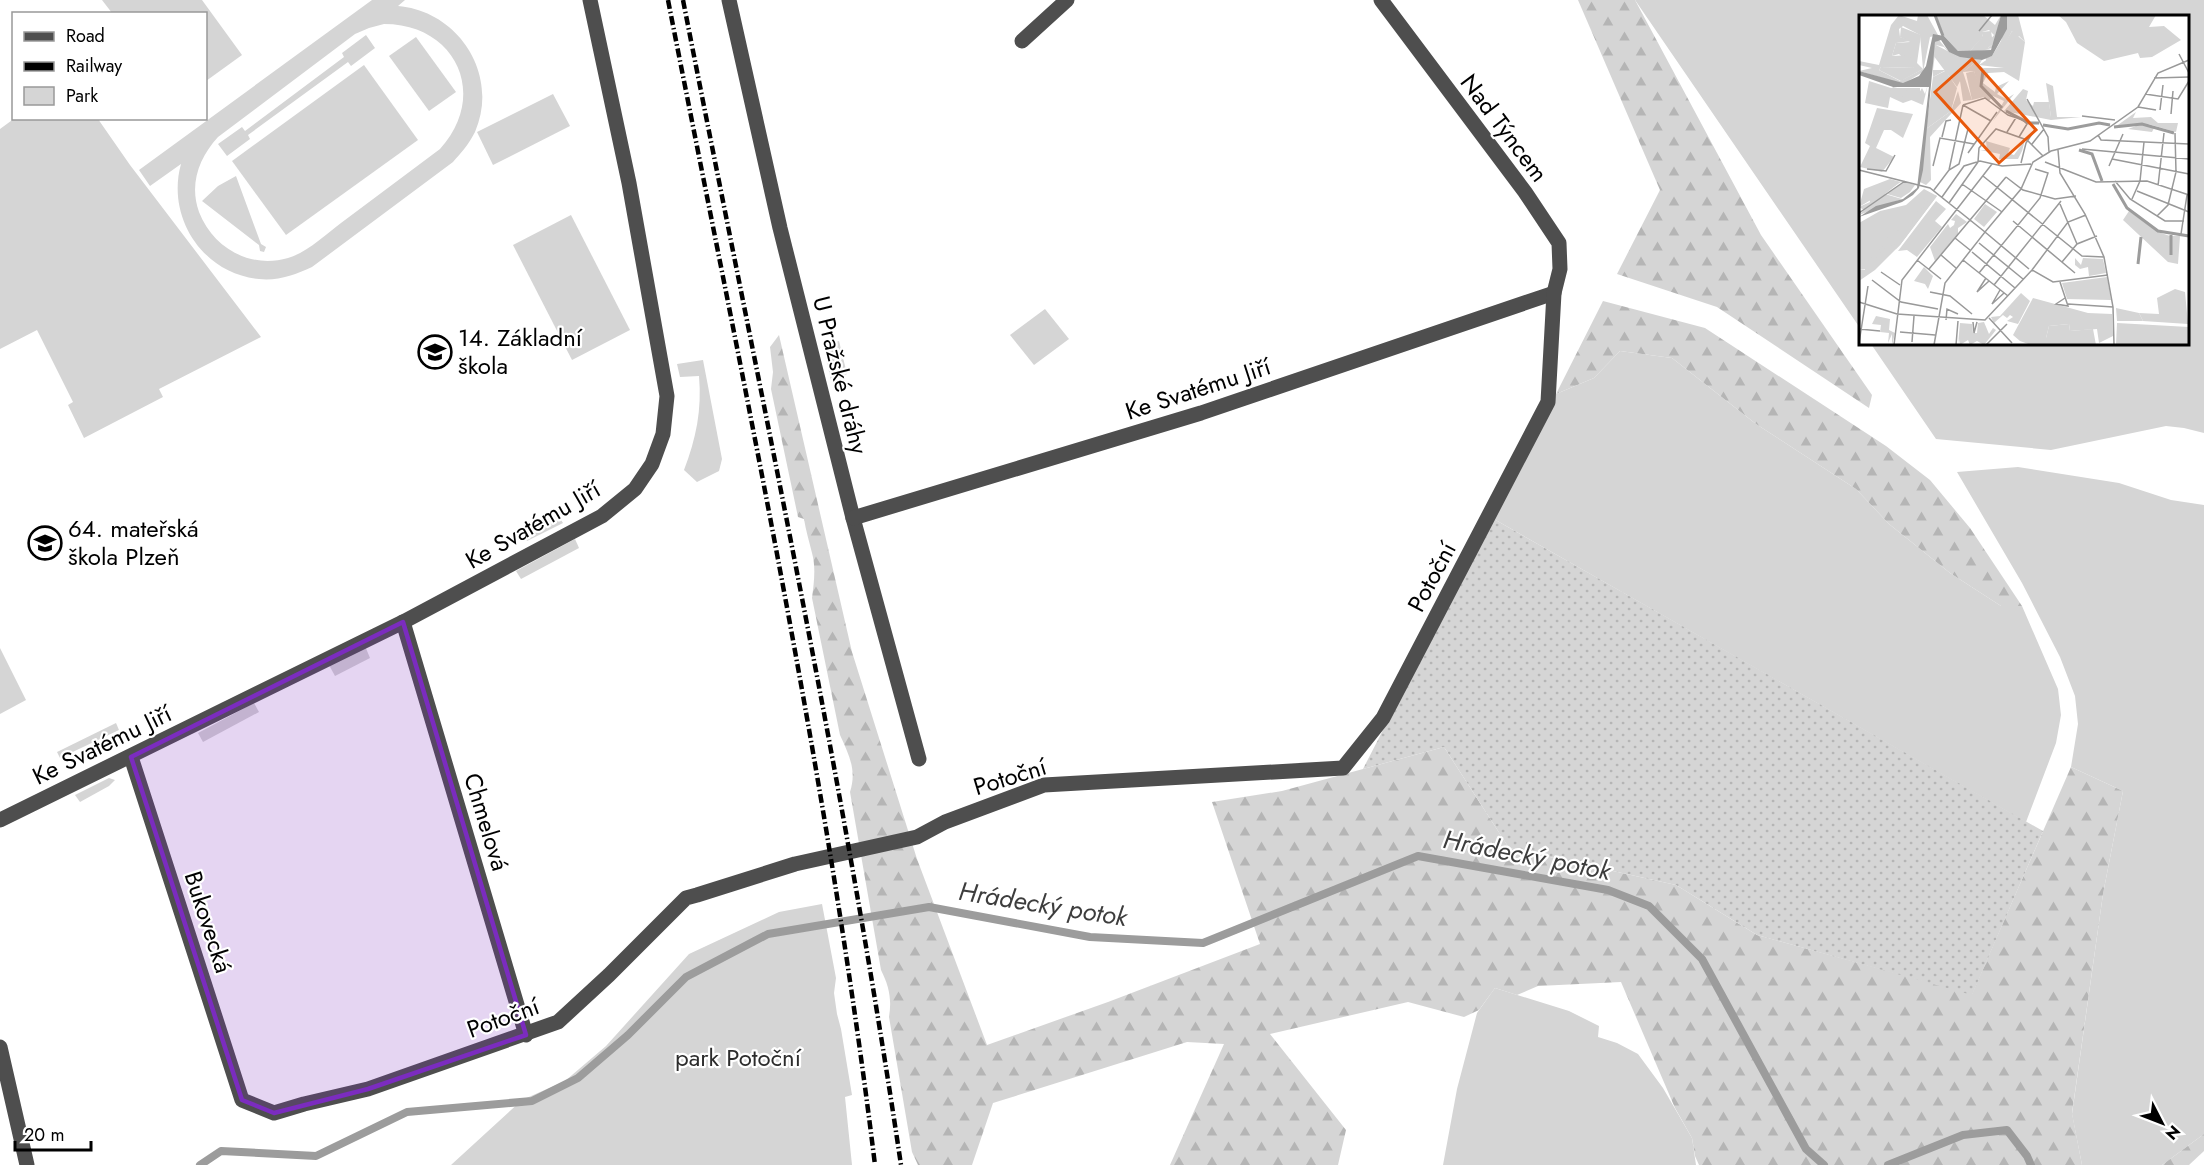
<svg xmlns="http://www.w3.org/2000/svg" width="2204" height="1165" font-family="Jost,sans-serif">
  <defs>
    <pattern id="forest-firs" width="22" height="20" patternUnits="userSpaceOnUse" patternTransform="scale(1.5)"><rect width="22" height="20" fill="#d5d5d5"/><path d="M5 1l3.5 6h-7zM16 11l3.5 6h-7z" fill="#b5b5b5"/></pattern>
    <pattern id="garden-dots" width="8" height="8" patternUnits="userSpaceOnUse" patternTransform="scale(1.5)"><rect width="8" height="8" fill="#d5d5d5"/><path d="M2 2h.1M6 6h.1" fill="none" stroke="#b5b5b5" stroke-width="1.8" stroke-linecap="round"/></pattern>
  </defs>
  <rect width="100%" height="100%" fill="#fff"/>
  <g fill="#d5d5d5" fill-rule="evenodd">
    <path d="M 102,0 L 202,0 L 242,55 L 206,81 L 206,14 L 112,13 Z"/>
    <path d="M 372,0 L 405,0 L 398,6 C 458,11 500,74 475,132 C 469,144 461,153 453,162 L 312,267 C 295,275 278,281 259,279 C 203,274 166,217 181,164 L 150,186 L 139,170 ZM 384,24 C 456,24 489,95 440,149 C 407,174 374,198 341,223 C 325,235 308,252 288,258 C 250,269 213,248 199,212 C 189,184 199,158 218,137 L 355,34 L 369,28 Z"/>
    <path d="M 1635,0 L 2204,0 L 2204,433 L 2184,428 L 2166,426 L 2051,450 L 1936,439 L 1871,344 L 2188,344 L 2188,16 L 1860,16 L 1860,328 Z"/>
    <path d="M 366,35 L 375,48 L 351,66 L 348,62 L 248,135 L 250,139 L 227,156 L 218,144 L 242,127 L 245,131 L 344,57 L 342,53 Z"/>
    <path d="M 416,37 L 456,92 L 429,111 L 389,56 Z"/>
    <path d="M 364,65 L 418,140 L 286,235 L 232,161 Z"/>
    <path d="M 553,94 L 570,126 L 493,165 L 477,132 Z"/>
    <path d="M 15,118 L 98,119 L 130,165 L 261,337 L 159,389 L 163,397 L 84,438 L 68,405 L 73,402 L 37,330 L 0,349 L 0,129 Z"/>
    <path d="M 236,176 L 261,244 L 266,247 L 264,252 L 260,251 L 259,245 L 202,201 L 218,186 Z"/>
    <path d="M 571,215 L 630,330 L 572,360 L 513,245 Z"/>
    <path d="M 1045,309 L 1069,339 L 1034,365 L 1010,335 Z"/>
    <path d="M 839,341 L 847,374 L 831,380 L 823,346 Z"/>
    <path d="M 1620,351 L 1672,358 L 1756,424 L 1856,489 L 1889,524 L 1950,573 L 2001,606 L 2022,606 L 2058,689 L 2061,715 L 2056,743 L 2026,822 L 1492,518 L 1556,394 L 1594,378 Z"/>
    <path d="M 703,360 L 722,459 L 719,471 L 697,482 L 684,470 C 696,439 702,410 699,376 L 680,377 L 677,364 Z"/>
    <path d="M 2018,467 L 2119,483 L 2171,500 L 2204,505 L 2204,1134 L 2162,1165 L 2082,1165 L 2072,1114 L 2103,894 L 2123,791 L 2071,767 L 2078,724 L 2075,696 L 2060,657 L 2022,583 L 1957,472 Z"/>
    <path d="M 557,514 L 563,523 L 527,541 L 515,537 Z"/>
    <path d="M 575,539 L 579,548 L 521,579 L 516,571 Z"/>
    <path d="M 365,646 L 370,658 L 335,676 L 329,665 Z"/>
    <path d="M 0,648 L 26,700 L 0,714 Z"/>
    <path d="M 254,703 L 259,712 L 203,742 L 198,733 Z"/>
    <path d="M 116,723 L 119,730 L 60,758 L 57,752 Z"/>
    <path d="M 109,778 L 115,780 L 109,786 L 80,802 L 75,795 Z"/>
    <path d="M 822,904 L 836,978 L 834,993 L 837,1014 L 841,1029 L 852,1095 L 845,1097 L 852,1165 L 451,1165 L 522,1100 L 565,1081 L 606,1046 L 689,954 L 779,912 Z"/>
    <path d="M 1495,988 L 1569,1011 L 1599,1026 L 1598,1037 L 1617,1043 L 1638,1054 L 1663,1088 L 1692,1138 L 1696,1165 L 1443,1165 L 1457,1089 L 1477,1013 Z"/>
  </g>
  <g fill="url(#forest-firs)">
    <path d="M 1578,0 L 1635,0 L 1761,235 L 1872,395 L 1869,408 L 1717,307 L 1617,274 L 1660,190 Z"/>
    <path d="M 1603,301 L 1705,328 L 1886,446 L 1930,480 L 1970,528 L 2022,606 L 2001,606 L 1950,573 L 1889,524 L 1856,489 L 1756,424 L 1672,358 L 1620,351 L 1594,378 L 1556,394 Z"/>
    <path d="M 779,335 L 852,652 L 917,859 L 987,1045 L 1108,1002 L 1260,944 L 1212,802 L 1282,791 L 1444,747 L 1509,848 L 1676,885 L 1757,935 L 1972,994 L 2071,767 L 2123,791 L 2103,894 L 2072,1113 L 2082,1165 L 1699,1165 L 1695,1156 L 1692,1138 L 1675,1108 L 1621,982 L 1538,986 L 1517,995 L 1495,988 L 1479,1010 L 1464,1017 L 1408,1002 L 1270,1034 L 1346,1130 L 1338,1165 L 1170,1165 L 1224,1044 L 1187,1042 L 993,1103 L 972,1165 L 918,1165 L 912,1152 L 889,1017 C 892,999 889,986 881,970 L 850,792 C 857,770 849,755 840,735 L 812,598 C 814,583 816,567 812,553 C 809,541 806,531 804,519 L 798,517 L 771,389 L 773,372 L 770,347 Z"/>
    <path d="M 2204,1134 L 2204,1151 L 2189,1165 L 2162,1165 Z"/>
  </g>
  <path fill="url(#garden-dots)" d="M 1492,518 L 2043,831 L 1972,995 L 1757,935 L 1676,885 L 1509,848 L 1444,747 L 1363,769 Z"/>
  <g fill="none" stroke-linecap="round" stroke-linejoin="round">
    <g stroke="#9c9c9c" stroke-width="8">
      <path d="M 200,1165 L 221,1151 L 316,1156 L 407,1112 L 532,1101 L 578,1078 L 628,1035 L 686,977 L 768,934 L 929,907 L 1090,937 L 1203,943 L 1418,856 L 1608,890 L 1649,906 L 1702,959 L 1806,1149 L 1824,1165"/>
      <path d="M 1888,1165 L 1963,1135 L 2007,1130 L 2027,1156 L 2031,1165"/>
    </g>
    <g stroke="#4e4e4e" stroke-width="15">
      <path d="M 729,0 L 780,228 L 853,518 L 919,759"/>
      <path d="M 1022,41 L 1067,0"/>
      <path d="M 853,518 L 1201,413 L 1554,293"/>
      <path d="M 403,622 L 526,1035"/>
      <path d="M 131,757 L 242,1100 L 274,1113 L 304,1104 L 368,1089 L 558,1022 L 609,975 L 686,898 L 697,895 L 795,864 L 917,837 L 945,822 L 1044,785 L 1343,768 L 1383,718 L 1548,402 L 1554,293 L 1560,269 L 1559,243 L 1525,192 L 1381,0"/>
      <path d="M 0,820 L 403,622 L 602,516 L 635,489 L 652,464 L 663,434 L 667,396 L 629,183 L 590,0"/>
      <path d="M 0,1047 L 27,1165"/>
    </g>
    <g stroke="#000" stroke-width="4.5" stroke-dasharray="9 3 1.5 3" stroke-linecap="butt">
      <path d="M 668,0 C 744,387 827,773 875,1165"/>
      <path d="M 683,0 C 759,388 843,774 901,1165"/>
    </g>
  </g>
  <path fill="#7b2cbf" fill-opacity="0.2" stroke="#7b2cbf" stroke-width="4.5" stroke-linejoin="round" d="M 403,622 L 526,1035 L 368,1089 L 274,1113 L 242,1100 L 131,757 Z"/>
  <defs>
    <g id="school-ring" transform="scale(1.725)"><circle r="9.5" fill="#fff" stroke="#000" stroke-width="1.5"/><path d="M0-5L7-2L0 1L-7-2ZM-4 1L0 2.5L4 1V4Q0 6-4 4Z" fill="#000"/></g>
  </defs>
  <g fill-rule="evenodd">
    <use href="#school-ring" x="435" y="352"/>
    <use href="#school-ring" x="45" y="543"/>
  </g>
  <g text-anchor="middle" stroke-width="4.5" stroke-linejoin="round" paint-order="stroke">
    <g font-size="24" fill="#000" stroke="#fff">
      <text transform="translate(1504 128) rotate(53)" y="8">Nad Týncem</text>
      <text transform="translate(840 375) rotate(76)" y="8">U Pražské dráhy</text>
      <text transform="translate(1198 389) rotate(-18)" y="8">Ke Svatému Jiří</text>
      <text transform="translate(533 525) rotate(-30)" y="8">Ke Svatému Jiří</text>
      <text transform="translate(1432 577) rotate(-62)" y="8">Potoční</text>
      <text transform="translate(102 745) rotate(-26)" y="8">Ke Svatému Jiří</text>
      <text transform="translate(1010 777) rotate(-17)" y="8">Potoční</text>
      <text transform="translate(486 822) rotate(73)" y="8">Chmelová</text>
      <text transform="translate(208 922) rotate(72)" y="8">Bukovecká</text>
      <text transform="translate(503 1018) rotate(-20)" y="8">Potoční</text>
    </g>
    <g font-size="24" fill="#000" stroke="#fff" text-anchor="start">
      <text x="458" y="346">14. Základní<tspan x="458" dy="28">škola</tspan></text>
      <text x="68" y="537">64. mateřská<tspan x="68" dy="28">škola Plzeň</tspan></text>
    </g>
    <g font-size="24" fill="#2c2c2c" stroke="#fff">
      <text x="738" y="1066">park Potoční</text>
    </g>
    <g font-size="26" font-style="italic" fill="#3d3d3d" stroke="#fff">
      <text transform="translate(1527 855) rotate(11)" y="9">Hrádecký potok</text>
      <text transform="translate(1043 904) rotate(9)" y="9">Hrádecký potok</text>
    </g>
  </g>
  <g transform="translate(1859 15)">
    <rect width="330" height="330" fill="#fff"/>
    <path d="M 42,12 L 62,20 L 58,48 L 64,54 L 42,66 L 20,55 L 22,52 L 55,53 L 40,39 L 33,41 L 37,28 L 51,27 L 41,22 ZM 132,16 L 134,29 L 129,33 L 134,34 L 110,37 L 124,21 L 122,17 ZM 153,16 L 166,27 L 160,66 L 145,57 L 145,53 L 120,50 L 142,35 ZM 77,30 L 98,41 L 118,46 L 104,57 L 113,85 L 104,86 L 101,66 L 98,72 L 88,58 L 98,73 L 92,96 L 67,114 L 74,62 L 86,56 L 74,40 ZM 10,66 L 32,73 L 61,73 L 61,82 L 44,88 L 31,82 L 29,93 L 6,88 ZM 164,74 L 169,76 L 167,85 L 174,91 L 175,87 L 190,87 L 192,102 L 222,102 L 192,105 L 145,96 ZM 18,93 L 54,99 L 44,123 L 32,115 L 25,115 L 17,133 L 35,142 L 23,157 L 1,152 L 11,131 L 6,128 ZM 277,97 L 274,103 L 292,102 L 299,108 L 319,108 L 317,117 L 289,109 L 295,113 L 293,117 L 269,114 L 285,108 L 256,112 ZM 166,125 L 163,136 L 159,144 L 140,144 L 141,139 L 121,135 L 128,135 L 127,126 L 151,133 L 149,138 L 155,140 ZM 31,164 L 42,167 L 0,192 L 5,174 ZM 45,167 L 56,170 L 51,177 L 42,183 L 28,179 ZM 65,174 L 78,181 L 41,230 L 16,255 L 0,254 L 0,208 L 21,196 L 47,190 ZM 77,186 L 87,194 L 76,206 L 83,212 L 58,242 L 48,235 L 39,236 ZM 270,196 L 299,217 L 311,221 L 312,236 L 313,221 L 321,221 L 319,249 L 309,247 L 264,205 ZM 97,199 L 108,207 L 99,213 L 99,219 L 76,246 L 71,232 L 89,209 L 91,213 L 95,210 L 96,206 L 92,205 ZM 65,252 L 74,261 L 69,274 L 66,269 L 55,266 ZM 248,262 L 252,285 L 208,284 L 203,268 ZM 162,278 L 171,286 L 159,309 L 148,306 L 154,302 L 151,300 L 148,303 L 144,300 L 135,308 L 132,302 L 141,301 ZM 17,301 L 31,304 L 30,315 L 36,318 L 33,330 L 33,319 L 29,328 L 30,318 L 21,317 L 22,310 L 13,309 ZM 125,307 L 130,319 L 134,313 L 137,315 L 125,330 L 118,326 L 111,330 L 109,325 L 101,330 L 100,324 L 99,330 L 101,308 L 113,309 L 114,318 L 118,318 L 119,308 ZM 210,309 L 211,316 L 234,314 L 237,330 L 211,330 L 211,323 L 187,323 L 190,311 Z" fill="#d5d5d5"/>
    <path d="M 40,0 L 58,6 L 59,0 L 68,0 L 79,20 L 71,22 L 64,57 L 44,69 L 0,56 L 13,53 L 0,50 L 0,46 L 20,50 L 32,10 ZM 44,11 L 61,20 L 64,54 L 41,66 L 20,55 L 22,52 L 55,53 L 51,40 L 33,41 L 37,28 L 52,26 L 41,22 L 40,14 ZM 77,0 L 124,0 L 136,10 L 142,0 L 134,33 L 129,33 L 134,29 L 131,25 L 135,20 L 130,15 L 123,17 L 124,22 L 110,37 L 99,36 L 85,21 ZM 148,0 L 159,0 L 166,27 L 160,21 L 157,24 L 153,16 L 141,40 L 130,49 L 126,43 L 133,41 L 142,26 ZM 199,0 L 297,0 L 290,12 L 305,11 L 322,25 L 293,42 L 281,43 L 279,38 L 245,46 L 218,28 L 207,7 ZM 80,25 L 90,37 L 123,45 L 120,50 L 124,53 L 145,53 L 145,57 L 129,58 L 124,68 L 136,77 L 137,72 L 150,66 L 138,79 L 147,84 L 155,79 L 134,106 L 145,86 L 134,81 L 130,86 L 122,80 L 115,56 L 104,57 L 118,46 L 99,42 L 90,38 L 85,32 L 77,30 L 74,55 L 87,55 L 74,62 L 73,41 L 76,27 ZM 99,76 L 102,88 L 71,122 L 72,165 L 67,170 L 61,167 L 67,114 L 92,96 ZM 40,168 L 26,179 L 43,184 L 0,200 L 5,195 L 0,192 L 11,187 L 10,183 ZM 76,180 L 78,181 L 41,230 L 37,234 L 27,232 L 16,244 L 16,255 L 0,266 L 0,254 L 6,255 L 7,247 L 26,230 L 27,223 L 40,215 L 28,227 L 30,231 L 38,229 L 50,217 L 57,197 L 66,192 L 64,182 L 70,189 ZM 174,283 L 229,298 L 253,299 L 254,321 L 240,328 L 238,314 L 211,316 L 210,309 L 190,311 L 187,323 L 211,323 L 211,330 L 172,330 L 161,326 L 154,320 ZM 257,293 L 280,298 L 284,306 L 258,306 Z" fill="#d5d5d5" fill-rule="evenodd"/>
    <path d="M 69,69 L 64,90 L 31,76 L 34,72 L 60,78 L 63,73 L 66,79 Z" fill="#d5d5d5"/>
    <path d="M 258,308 L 330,312 L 330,330 L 257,330 Z" fill="#d5d5d5"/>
    <path d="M 115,56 L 125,82 L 113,85 L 107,58 ZM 187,68 L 194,71 L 198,102 L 192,102 ZM 126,189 L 138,197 L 125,212 L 115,204 ZM 216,243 L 222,250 L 224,243 L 244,244 L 247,258 L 230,261 L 229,252 L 221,254 L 216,250 ZM 316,274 L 326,277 L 329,309 L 284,306 L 280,298 L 300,299 L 298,283 Z" fill="#d5d5d5"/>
    <path d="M 142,0 L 148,0 L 148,14 L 133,41 L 123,45 L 101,42 L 90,37 L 82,25 L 76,27 L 64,155 L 60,173 L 54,180 L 43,187 L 0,202 L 17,191 L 44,184 L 58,173 L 70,72 L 34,72 L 0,60 L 0,56 L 44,68 L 60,61 L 67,51 L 74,19 L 85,21 L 99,36 L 132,35 Z" fill="#9c9c9c"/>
    <path fill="none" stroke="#9c9c9c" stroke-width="3" d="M 76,0 L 84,21M 124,55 L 122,71 L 143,93M 147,96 L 170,108 L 180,108M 184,110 L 209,114 L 240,108 L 251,110M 255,112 L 283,109 L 315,118M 220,135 L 233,139 L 243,166M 254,169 L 268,193 L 299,216 L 330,221M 312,220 L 312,240M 279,249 L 282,222"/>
    <path fill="none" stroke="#999" stroke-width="1.5" d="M 120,16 L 133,0M 320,39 L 330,58M 295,63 L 330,62M 286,79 L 319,84 L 330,66M 168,84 L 189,122 L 190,137M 104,90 L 126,83 L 149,100 L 164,105 L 168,109 L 160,122M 104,90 L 132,106M 279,92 L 297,95M 301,95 L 304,70M 312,99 L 314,76M 223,101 L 256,105M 148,117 L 158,101M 239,120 L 242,125 L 330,129M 83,122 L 87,106 L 92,105M 173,129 L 185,114M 223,134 L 330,144M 199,135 L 201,158 L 226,199 L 245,242 L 254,292 L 255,330M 109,138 L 138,97M 253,144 L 330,159M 119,147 L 120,133 L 137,114 L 168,125 L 184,141M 186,147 L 237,167 L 288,166 L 330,180M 162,148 L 167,128 L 177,113M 74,151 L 81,123 L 115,129M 250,151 L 264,119M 8,154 L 27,156 L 36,140M 0,155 L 71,173 L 126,217 L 162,174 L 174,147 L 192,136 L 231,126 L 279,92 L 299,58 L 330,45M 90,155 L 104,90M 124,161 L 223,241 L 245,242M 147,162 L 164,175 L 196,184 L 217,181M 256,166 L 271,184 L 306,206 L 325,206M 103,169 L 143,197M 299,171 L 305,118M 75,175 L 90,155 L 100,149 L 109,114M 278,176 L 330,197M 83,182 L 105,151 L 121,146 L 143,151 L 172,149M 273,184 L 281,166 L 285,127M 90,188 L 119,147M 201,189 L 218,229M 0,198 L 46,166M 298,201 L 309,190 L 317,157 L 316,118M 154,206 L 216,258M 322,219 L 328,180M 96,223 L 111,235M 120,228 L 164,264M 113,237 L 156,273M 82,240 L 97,253M 58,245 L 82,264M 104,245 L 149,281M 203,247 L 218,229 L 238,221M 70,254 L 147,162M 173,255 L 194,267 L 249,260M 22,257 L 41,270M 120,258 L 181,183 L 189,158 L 176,154M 127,263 L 118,277 L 130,266M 13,265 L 42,287 L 79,294M 201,267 L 209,291 L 197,289 L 206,283M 135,270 L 202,186M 141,275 L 133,289 L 145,278M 71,277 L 91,281 L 113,299M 0,287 L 38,299 L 126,305 L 173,255 L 209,207 L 227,200M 209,289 L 254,292M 130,303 L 153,328M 87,305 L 88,294 L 99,299M 114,307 L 115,318 L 118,307M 0,314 L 21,316M 41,317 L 76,320M 53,327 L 55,301M 0,328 L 9,271M 35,330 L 43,265 L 133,149M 75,330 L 86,268 L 126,217 L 170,254M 97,330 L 99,306M 127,330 L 148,309"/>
    <path fill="#e8590c" fill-opacity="0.15" stroke="#e8590c" stroke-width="3" d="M 113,44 L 177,115 L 140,148 L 76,77 Z"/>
    <rect width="330" height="330" fill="none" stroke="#000" stroke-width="3"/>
  </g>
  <rect x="12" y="12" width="195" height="108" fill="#ffffff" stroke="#999999" stroke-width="1.5"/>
  <rect x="24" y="32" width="30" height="9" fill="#4e4e4e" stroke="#999999" stroke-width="1.5"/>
  <text x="66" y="42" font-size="18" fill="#000000">Road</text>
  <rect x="24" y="62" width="30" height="9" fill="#000000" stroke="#999999" stroke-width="1.5"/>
  <text x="66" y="72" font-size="18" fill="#000000">Railway</text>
  <rect x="24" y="87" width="30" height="18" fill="#d5d5d5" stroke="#999999" stroke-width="1.5"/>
  <text x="66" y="102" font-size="18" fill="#000000">Park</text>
  <g transform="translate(2162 1123) rotate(132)" stroke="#ffffff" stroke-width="4.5" paint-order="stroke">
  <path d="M0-4.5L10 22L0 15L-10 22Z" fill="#000000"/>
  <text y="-9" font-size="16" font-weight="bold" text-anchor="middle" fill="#000000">N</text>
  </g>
  <path d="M15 1141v9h76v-9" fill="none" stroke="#000000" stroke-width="3"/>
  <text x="24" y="1141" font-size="18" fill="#000000" stroke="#ffffff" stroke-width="4.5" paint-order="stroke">20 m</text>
</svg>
